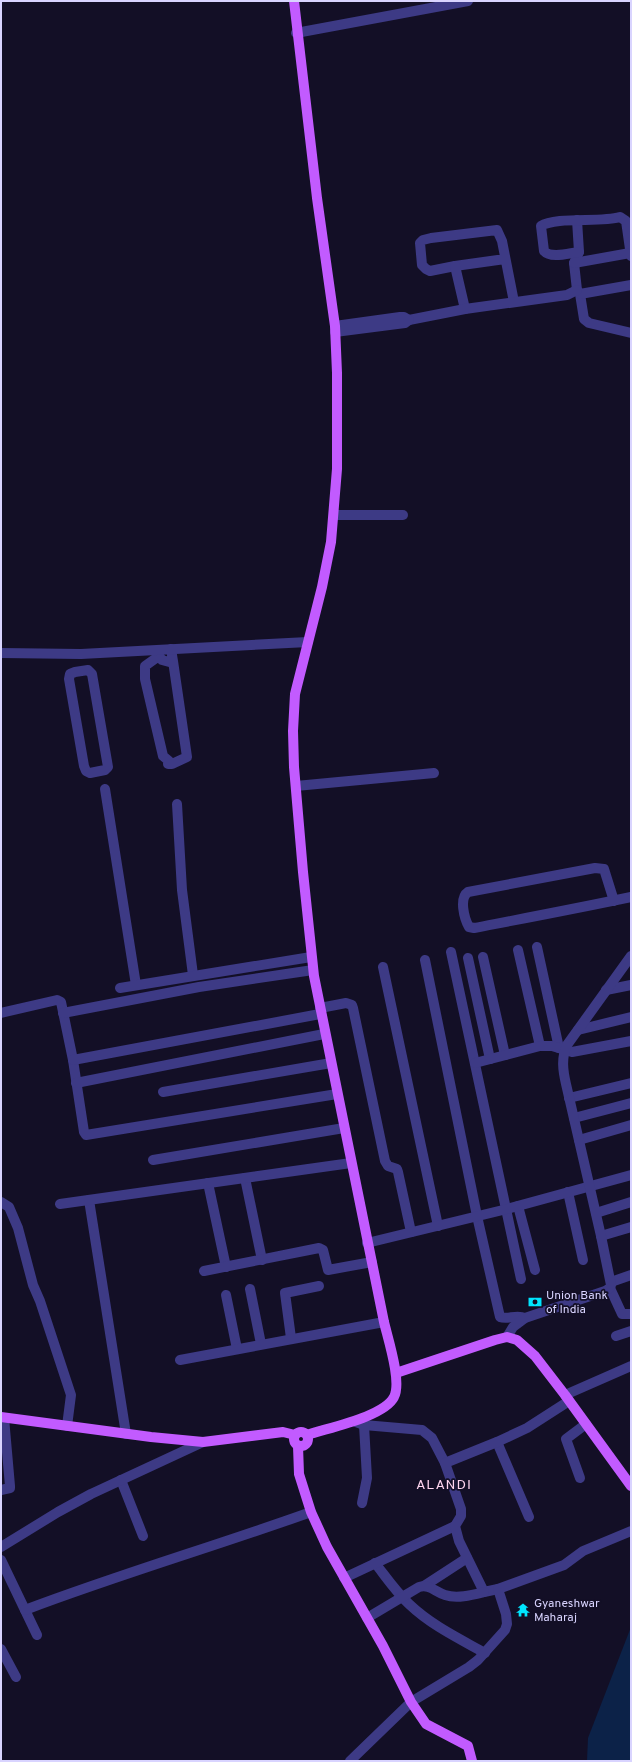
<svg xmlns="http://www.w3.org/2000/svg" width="632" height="1762" font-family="Overpass,sans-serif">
  <rect width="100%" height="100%" fill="#130f26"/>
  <path fill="#0c2248" d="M 631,1627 L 631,1761 L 587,1761 L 588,1738 Z"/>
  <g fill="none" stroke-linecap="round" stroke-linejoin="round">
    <g stroke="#3d3a85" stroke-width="10">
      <path d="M 296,33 L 468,1"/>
      <path d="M 577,220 L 579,252 L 574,263 L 577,290 L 580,294 L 584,319 L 589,323 L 631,333"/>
      <path d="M 579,252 C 569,253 551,259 544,251 L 541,226 C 556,216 601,223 620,217 L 626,221 L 631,256"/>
      <path d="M 505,259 L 455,266 L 430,271 L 426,269 L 422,265 L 420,243 L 423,240 L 431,238 L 497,230 L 502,241 L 514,302"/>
      <path d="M 574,263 L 630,253"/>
      <path d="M 455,266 L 465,309"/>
      <path d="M 580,294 L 631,285"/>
      <path d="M 409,320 L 465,309 L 567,295 L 577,290"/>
      <path d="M 335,326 L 400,317 L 404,317 L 409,320 L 405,323 L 335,332"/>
      <path d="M 334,515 L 403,515"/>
      <path d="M 171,649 L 173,661 L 187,757 L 172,764 L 168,764 L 169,761 L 163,756 L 145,679 L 145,666 L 159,656 L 162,660 L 173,663"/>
      <path d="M 1,653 L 81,654 L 308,642"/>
      <path d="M 88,670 L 92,674 L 108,767 L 105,770 L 90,773 L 86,771 L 84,766 L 69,679 L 70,674 L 75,672 Z"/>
      <path d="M 296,786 L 434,773"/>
      <path d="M 105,789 L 136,985"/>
      <path d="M 177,804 L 182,890 L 193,975"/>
      <path d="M 614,901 L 604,869 L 595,868 L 468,892 C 459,898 464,918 469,927 L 474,928 C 526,918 579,908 631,897"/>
      <path d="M 537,947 L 559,1048"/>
      <path d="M 518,950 L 540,1046"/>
      <path d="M 451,952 L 521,1279"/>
      <path d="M 483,957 L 505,1055"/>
      <path d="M 468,958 L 490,1059"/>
      <path d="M 425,960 L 477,1216 L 500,1317 C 508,1320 516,1314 525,1318"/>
      <path d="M 383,967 L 438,1226"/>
      <path d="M 120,988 L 311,957"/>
      <path d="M 606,990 L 631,985"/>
      <path d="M 320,1008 L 346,1003 L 352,1005 L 353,1008 L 385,1161 L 388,1166 L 397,1169 L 398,1172 L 411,1232"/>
      <path d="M 1,1013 L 57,1000 L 61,1002 L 73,1060 L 84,1132 L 86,1135 L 337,1094"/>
      <path d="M 63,1013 L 199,987 L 313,970"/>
      <path d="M 578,1030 L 631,1017"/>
      <path d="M 73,1060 L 320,1014"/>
      <path d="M 475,1063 L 540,1046 L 552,1046 L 572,1052 L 631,1041"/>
      <path d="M 76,1083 L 324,1034"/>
      <path d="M 163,1092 L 331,1063"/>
      <path d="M 569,1098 L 631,1083"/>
      <path d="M 574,1118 L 631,1103"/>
      <path d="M 579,1140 L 631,1125"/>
      <path d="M 153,1160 L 344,1128"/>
      <path d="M 245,1178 L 262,1260"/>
      <path d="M 208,1183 L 226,1267"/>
      <path d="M 568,1192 L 583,1260"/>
      <path d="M 89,1200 L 126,1434"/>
      <path d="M 1,1202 L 9,1207 L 18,1228 L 33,1285 L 40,1301 L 71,1395 L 67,1426"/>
      <path d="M 60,1204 L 351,1163"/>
      <path d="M 518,1206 L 535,1270"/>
      <path d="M 596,1213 L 631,1202"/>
      <path d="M 601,1236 L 631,1227"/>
      <path d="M 367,1243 L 507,1209 L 631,1175"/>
      <path d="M 204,1271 L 319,1248 L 323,1250 L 328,1270 L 372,1262"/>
      <path d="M 611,1282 L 631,1275"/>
      <path d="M 610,1288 L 622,1314 L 631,1314"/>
      <path d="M 250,1289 L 261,1344"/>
      <path d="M 226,1295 L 237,1349"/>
      <path d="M 616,1336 L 631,1331"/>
      <path d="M 507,1337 L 513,1327 L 525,1318 L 605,1291 L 610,1288 L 611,1285 L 601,1236 L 566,1084 C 563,1071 561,1058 567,1045 L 631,956"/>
      <path d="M 291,1338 L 285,1293 L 319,1286"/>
      <path d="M 180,1360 L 384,1322"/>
      <path d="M 565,1395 L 631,1366"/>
      <path d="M 356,1422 L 364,1425 L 422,1430 L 432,1438 L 445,1463"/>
      <path d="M 497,1442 L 529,1517"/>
      <path d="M 580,1478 L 566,1439 L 586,1424"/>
      <path d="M 121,1480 L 143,1536"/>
      <path d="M 1,1490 L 10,1488 L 10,1486 L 4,1418"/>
      <path d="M 362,1503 L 367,1478 L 364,1425"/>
      <path d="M 1,1547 L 58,1512 L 91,1494 L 203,1442"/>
      <path d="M 1,1560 L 37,1635"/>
      <path d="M 375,1563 C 386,1577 396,1592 409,1604 C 431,1625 458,1638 485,1653"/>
      <path d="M 344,1578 L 455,1526"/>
      <path d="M 424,1586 L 467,1558"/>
      <path d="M 498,1589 L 484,1592 L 459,1541 L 455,1526 L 461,1516 L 461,1509 L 445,1463 L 497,1442 L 527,1428 L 569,1401"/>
      <path d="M 25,1610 C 120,1574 216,1546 311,1512"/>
      <path d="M 367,1618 L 419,1587 C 430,1584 435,1592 445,1595 C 457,1599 472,1595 484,1592"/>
      <path d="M 1,1649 L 16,1677"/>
      <path d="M 350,1761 L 411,1702 L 469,1667 L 478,1660 L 505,1630 L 507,1624 L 506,1614 L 498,1589 L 564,1565 L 583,1551 L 631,1531"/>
    </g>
    <g stroke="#c25bff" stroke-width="10">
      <path d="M 294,1 L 317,198 L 335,326 L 337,373 L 337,469 L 331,542 L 322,587 L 295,694 L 293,731 L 294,767 L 303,872 L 314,976 L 384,1322 C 388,1339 402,1382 394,1397 C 384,1417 327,1428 307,1435"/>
      <path d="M 396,1373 L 495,1340 L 507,1337 L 517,1340 L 535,1356 L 565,1395 L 631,1486"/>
      <path d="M 1,1417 L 151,1437 L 203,1442 L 283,1432 L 295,1435"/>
      <circle cx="301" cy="1439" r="7"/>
      <path d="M 298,1446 L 299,1474 L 311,1512 L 327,1547 L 383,1646 L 411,1702 L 426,1724 L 468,1746 L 472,1761"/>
    </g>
  </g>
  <defs>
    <g id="bank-bare" transform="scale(1.08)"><path d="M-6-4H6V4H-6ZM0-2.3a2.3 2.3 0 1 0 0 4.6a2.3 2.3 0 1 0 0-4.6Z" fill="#00e5ff" stroke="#130f26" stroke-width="2.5" paint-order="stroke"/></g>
    <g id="temple-bare" transform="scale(1.08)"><path d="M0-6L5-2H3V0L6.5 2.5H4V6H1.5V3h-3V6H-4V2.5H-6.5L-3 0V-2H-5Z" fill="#00e5ff" stroke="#130f26" stroke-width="2.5" paint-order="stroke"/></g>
  </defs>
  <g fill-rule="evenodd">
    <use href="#bank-bare" x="535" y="1302"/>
    <use href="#temple-bare" x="523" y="1610"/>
  </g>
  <g text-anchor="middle" stroke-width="3.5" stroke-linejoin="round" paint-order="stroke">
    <g font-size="12" fill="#d9d4ff" stroke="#130f26" text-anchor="start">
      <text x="546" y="1299">Union Bank<tspan x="546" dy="14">of India</tspan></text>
      <text x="534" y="1607">Gyaneshwar<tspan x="534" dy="14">Maharaj</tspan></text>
    </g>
    <g font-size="14" letter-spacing="1" fill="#ffd6f0" stroke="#130f26">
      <text x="444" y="1489">ALANDI</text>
    </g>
  </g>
  <rect width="632" height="1762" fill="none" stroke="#d9d4ff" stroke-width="4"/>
</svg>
